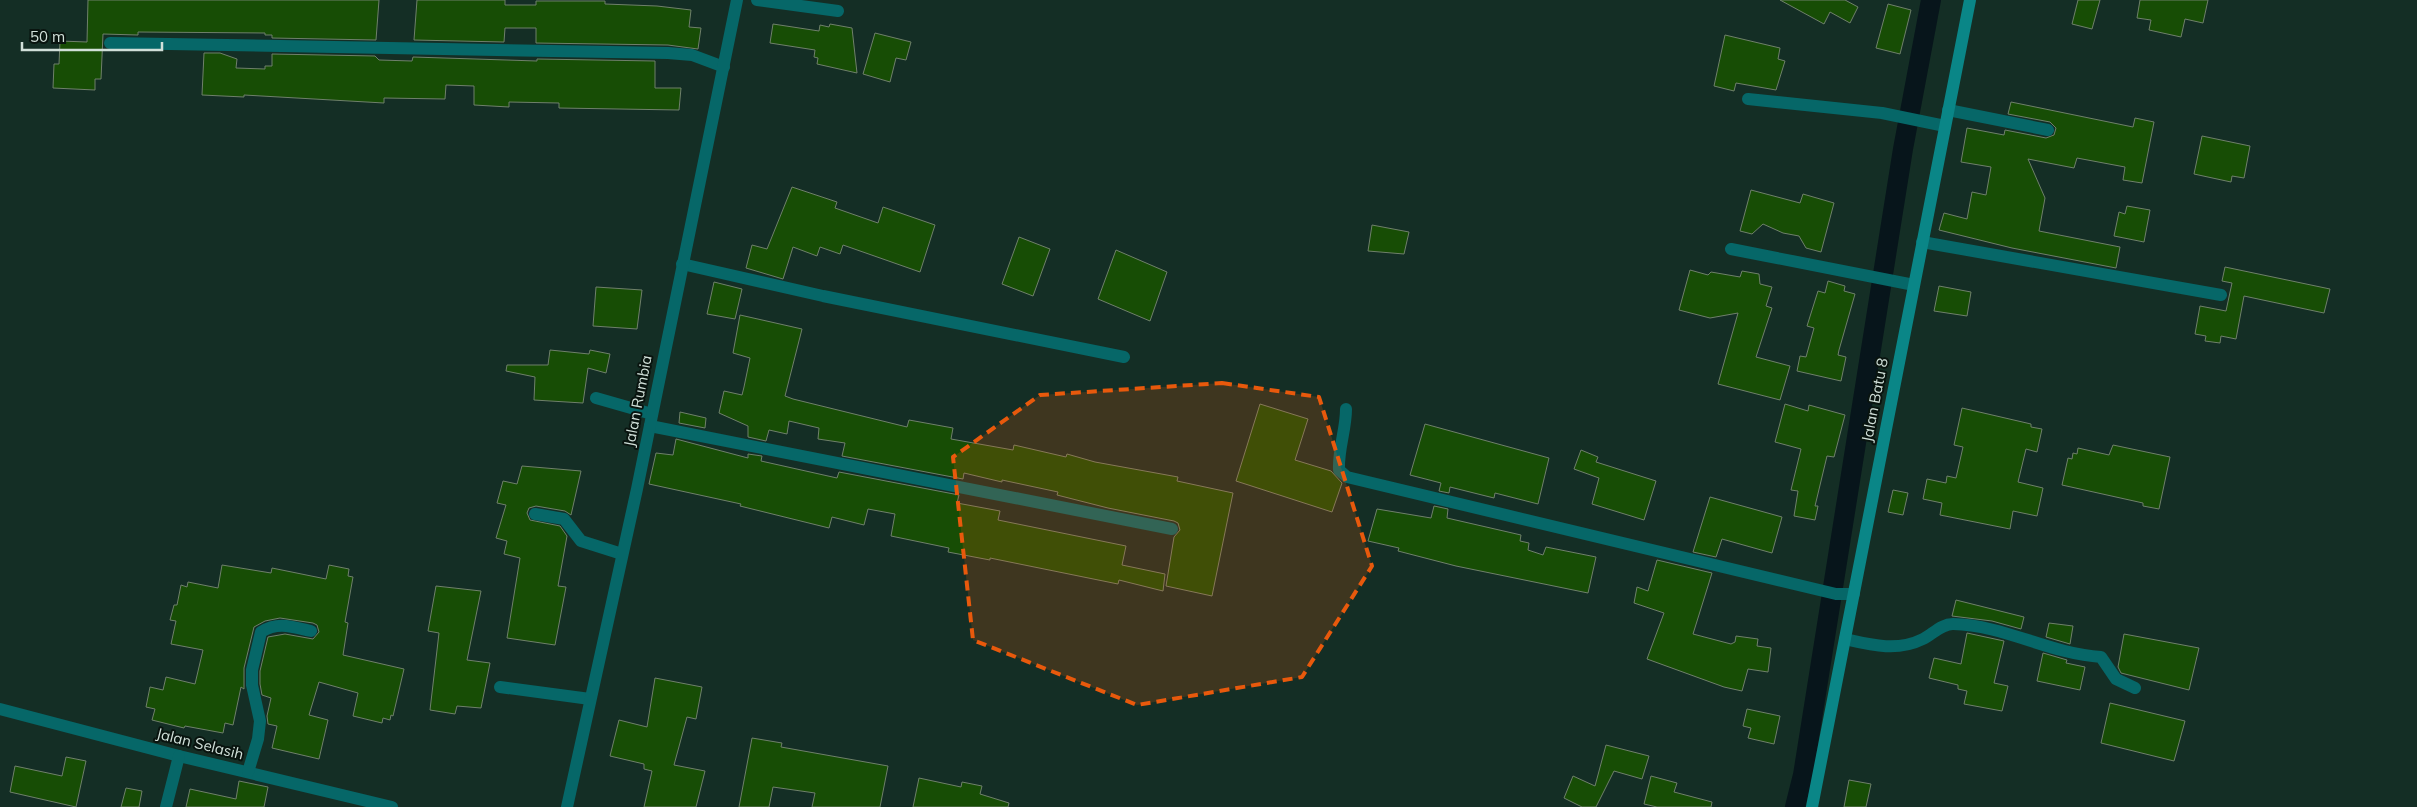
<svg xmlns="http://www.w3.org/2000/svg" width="2417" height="807" font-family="Mulish,sans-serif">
  <rect width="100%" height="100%" fill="#142e25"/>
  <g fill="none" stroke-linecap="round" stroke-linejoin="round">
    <path stroke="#07151b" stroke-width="20" d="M 1795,807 L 1803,775 L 1903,149 L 1931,0"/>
  </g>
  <g fill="#174d05" stroke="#6f806b">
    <path d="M 88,0 L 379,0 L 376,40 L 272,38 L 272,35 L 265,35 L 265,33 L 138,32 L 138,35 L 103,34 L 101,79 L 95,79 L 95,90 L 53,88 L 54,64 L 59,64 L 60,41 L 87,42 Z"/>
    <path d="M 417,0 L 505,0 L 505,5 L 536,5 L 536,1 L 605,1 L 605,4 L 657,6 L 691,10 L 689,27 L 701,28 L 698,49 L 668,45 L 536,43 L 536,28 L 505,28 L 504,42 L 414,40 Z"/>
    <path d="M 1780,0 L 1845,0 L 1858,7 L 1850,23 L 1830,12 L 1824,24 Z"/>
    <path d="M 2078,0 L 2100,0 L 2092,29 L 2072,24 Z"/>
    <path d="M 2140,0 L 2208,0 L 2203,23 L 2185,19 L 2181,37 L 2149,30 L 2151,20 L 2137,18 Z"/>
    <path d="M 1888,4 L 1911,10 L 1900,54 L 1876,48 Z"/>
    <path d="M 773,24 L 819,31 L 820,25 L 829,27 L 830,24 L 852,28 L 857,73 L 817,64 L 818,58 L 814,57 L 815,50 L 770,43 Z"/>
    <path d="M 875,33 L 911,42 L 906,60 L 896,58 L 890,82 L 863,74 Z"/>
    <path d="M 1725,35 L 1780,48 L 1778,59 L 1785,61 L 1776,90 L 1736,83 L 1734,91 L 1714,86 Z"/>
    <path d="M 204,53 L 220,53 L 237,59 L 236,68 L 265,69 L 265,66 L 272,66 L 272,54 L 375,56 L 379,60 L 412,61 L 413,57 L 537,61 L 537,59 L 655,61 L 655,88 L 681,88 L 679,110 L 559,108 L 559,103 L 509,102 L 509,107 L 474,105 L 474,86 L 446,85 L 445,99 L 384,98 L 384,103 L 244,95 L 244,97 L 202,95 Z"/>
    <path d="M 2011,102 L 2133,127 L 2135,118 L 2154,122 L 2142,183 L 2123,180 L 2125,167 L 2077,158 L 2074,168 L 2028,159 L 2045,198 L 2039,231 L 2120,247 L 2116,268 L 2012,248 L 1939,230 L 1944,213 L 1967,219 L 1972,192 L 1986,195 L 1991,167 L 1961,162 L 1967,128 L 2004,135 L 2005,130 L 2046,138 L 2054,135 L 2056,128 L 2050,122 L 2008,114 Z"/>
    <path d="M 2202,136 L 2250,146 L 2244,178 L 2232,176 L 2231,182 L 2194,174 Z"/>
    <path d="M 792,187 L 837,202 L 835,208 L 878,223 L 883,207 L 935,225 L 920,272 L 843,245 L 840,254 L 820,247 L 817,256 L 793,247 L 783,279 L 746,268 L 752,245 L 767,249 Z"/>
    <path d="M 1751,190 L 1800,203 L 1803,194 L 1834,203 L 1821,252 L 1806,248 L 1799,236 L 1783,233 L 1763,224 L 1752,234 L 1740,231 Z"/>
    <path d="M 2127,206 L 2150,210 L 2144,242 L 2114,236 L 2119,212 L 2125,214 Z"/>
    <path d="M 1372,225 L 1409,232 L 1404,254 L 1368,251 Z"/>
    <path d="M 1019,237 L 1050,249 L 1033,296 L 1002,284 Z"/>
    <path d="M 1116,250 L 1167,272 L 1150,321 L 1098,299 Z"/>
    <path d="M 2225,267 L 2330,289 L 2324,313 L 2244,296 L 2236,339 L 2221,336 L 2220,343 L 2205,341 L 2206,336 L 2195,334 L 2200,306 L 2226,311 L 2232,283 L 2222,281 Z"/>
    <path d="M 1690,270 L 1708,275 L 1711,272 L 1740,277 L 1742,271 L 1759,274 L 1760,284 L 1772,287 L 1766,306 L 1772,308 L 1756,357 L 1790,366 L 1780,400 L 1718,384 L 1738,313 L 1710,318 L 1679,310 Z"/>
    <path d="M 1828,281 L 1845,286 L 1844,291 L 1855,294 L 1839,350 L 1838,355 L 1846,357 L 1841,381 L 1797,371 L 1800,356 L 1806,357 L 1814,328 L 1807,326 L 1818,291 L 1825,293 Z"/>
    <path d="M 714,282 L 742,289 L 735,319 L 707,314 Z"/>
    <path d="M 1939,286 L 1971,292 L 1967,316 L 1934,311 Z"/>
    <path d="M 596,287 L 642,290 L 637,329 L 593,326 Z"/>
    <path d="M 740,315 L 802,329 L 785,396 L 793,399 L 907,427 L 909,420 L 953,428 L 951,439 L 1013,450 L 1014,445 L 1066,457 L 1067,454 L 1095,462 L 1178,477 L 1177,481 L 1233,493 L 1212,596 L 1166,586 L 1174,537 L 1180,530 L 1178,523 L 1174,521 L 1108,508 L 1057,495 L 1058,492 L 1002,480 L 1002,482 L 964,473 L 963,479 L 842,456 L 845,443 L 818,439 L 819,428 L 789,421 L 787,434 L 769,430 L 766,441 L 748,437 L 748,426 L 719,413 L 724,391 L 742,395 L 744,387 L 750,358 L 733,353 Z"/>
    <path d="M 550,350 L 589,354 L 590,350 L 610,354 L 606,373 L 588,368 L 583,403 L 534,400 L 535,377 L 506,371 L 507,365 L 548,365 Z"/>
    <path d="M 1260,404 L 1308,419 L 1295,460 L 1331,471 L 1342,483 L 1332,512 L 1236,481 Z"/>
    <path d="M 1785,404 L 1808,411 L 1809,405 L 1845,415 L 1834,457 L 1827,456 L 1815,506 L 1818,506 L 1815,520 L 1794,516 L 1798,491 L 1791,490 L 1801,449 L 1775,442 Z"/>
    <path d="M 1962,408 L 2031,424 L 2031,427 L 2042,429 L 2037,452 L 2026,449 L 2018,482 L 2043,488 L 2037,516 L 2013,511 L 2010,529 L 1940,515 L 1942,503 L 1923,499 L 1927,479 L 1946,483 L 1947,476 L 1956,478 L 1963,447 L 1954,445 Z"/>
    <path d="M 680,412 L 706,418 L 705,428 L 679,423 Z"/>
    <path d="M 1425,424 L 1549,458 L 1538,504 L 1495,493 L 1494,498 L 1450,487 L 1449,493 L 1439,491 L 1441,483 L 1410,475 Z"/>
    <path d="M 676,439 L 748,458 L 748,454 L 762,456 L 761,461 L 837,478 L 839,472 L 959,495 L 957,503 L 1000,511 L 998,520 L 1126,546 L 1122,565 L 1165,574 L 1163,591 L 1119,580 L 1118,584 L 990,558 L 990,560 L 948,552 L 949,548 L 891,536 L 895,514 L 868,509 L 864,525 L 832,517 L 829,528 L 740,506 L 741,504 L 649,484 L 656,453 L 673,455 Z"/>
    <path d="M 2113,445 L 2170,457 L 2159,509 L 2143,506 L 2143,503 L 2062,485 L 2068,458 L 2072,459 L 2073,453 L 2077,454 L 2078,448 L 2109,455 Z"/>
    <path d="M 1581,450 L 1598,457 L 1596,462 L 1656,481 L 1644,520 L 1592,504 L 1599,478 L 1574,469 Z"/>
    <path d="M 522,466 L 581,471 L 571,515 L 565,511 L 536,506 L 529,508 L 527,513 L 530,520 L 560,526 L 567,536 L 558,586 L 566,587 L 555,645 L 507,638 L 520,558 L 504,554 L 507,541 L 496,538 L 506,505 L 497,503 L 503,481 L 517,484 Z"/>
    <path d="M 1893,490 L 1908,493 L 1903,515 L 1888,512 Z"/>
    <path d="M 1710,497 L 1782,517 L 1772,553 L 1722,539 L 1716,557 L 1693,552 Z"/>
    <path d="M 1434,506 L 1448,509 L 1447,518 L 1521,535 L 1520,541 L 1529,543 L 1528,550 L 1543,555 L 1546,547 L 1596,557 L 1588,593 L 1456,566 L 1398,551 L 1399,548 L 1368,541 L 1377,509 L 1431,518 Z"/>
    <path d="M 1657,560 L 1712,573 L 1693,634 L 1731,644 L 1735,642 L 1736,636 L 1758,639 L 1757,646 L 1771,648 L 1768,672 L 1748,669 L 1742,691 L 1724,687 L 1647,659 L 1664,613 L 1634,603 L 1637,587 L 1648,591 Z"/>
    <path d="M 222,565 L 271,573 L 272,568 L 326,579 L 329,565 L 349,569 L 348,576 L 353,577 L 345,622 L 348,623 L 343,655 L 404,669 L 393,716 L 391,715 L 390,720 L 383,718 L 382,723 L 353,716 L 358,693 L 319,682 L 309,715 L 328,720 L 319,759 L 272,748 L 277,726 L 268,724 L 267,716 L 271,698 L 262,695 L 260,684 L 260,671 L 268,637 L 285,634 L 313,639 L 319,632 L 317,625 L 313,623 L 280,618 L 265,621 L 254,627 L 244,668 L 244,689 L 241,687 L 233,725 L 225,723 L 223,733 L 185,726 L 184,728 L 152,720 L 155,709 L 146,707 L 150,687 L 163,690 L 166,677 L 195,684 L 203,650 L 171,644 L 176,621 L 170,620 L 174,605 L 177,605 L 181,585 L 187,587 L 188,582 L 218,588 Z"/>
    <path d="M 436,586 L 481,591 L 467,660 L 490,663 L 481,708 L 457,706 L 455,714 L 430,710 L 439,633 L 428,631 Z"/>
    <path d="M 1956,600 L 2024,617 L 2021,629 L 1992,621 L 1952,616 Z"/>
    <path d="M 2049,623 L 2073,626 L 2070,644 L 2046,637 Z"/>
    <path d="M 1967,633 L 2004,641 L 1994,683 L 2008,686 L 2002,711 L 1964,704 L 1967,691 L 1958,689 L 1958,685 L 1929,678 L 1934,658 L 1961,664 Z"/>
    <path d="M 2124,634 L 2199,648 L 2189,690 L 2121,673 L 2118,667 Z"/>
    <path d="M 2043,653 L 2067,660 L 2066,663 L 2085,667 L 2080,690 L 2037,681 Z"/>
    <path d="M 655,678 L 702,687 L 696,719 L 687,717 L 674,765 L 705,771 L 696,807 L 644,807 L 652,771 L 644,769 L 644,764 L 610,756 L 619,720 L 647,727 Z"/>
    <path d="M 2110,703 L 2185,721 L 2174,761 L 2101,743 Z"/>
    <path d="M 1747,709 L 1780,716 L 1774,744 L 1748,738 L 1751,728 L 1743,726 Z"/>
    <path d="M 752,738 L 782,743 L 781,747 L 888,766 L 880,807 L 812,807 L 815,793 L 773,787 L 769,807 L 739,807 Z"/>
    <path d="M 1606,745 L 1649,756 L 1642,779 L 1614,771 L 1596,807 L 1582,807 L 1564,798 L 1573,776 L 1595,786 Z"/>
    <path d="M 66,757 L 86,761 L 76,807 L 10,792 L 15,766 L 62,776 Z"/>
    <path d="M 1651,776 L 1677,783 L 1674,792 L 1712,802 L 1711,807 L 1657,807 L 1644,804 Z"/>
    <path d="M 919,778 L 961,787 L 962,782 L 982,786 L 980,794 L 1009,803 L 1008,807 L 913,807 Z"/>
    <path d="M 1849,780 L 1871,784 L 1866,807 L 1844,807 Z"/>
    <path d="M 239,781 L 268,787 L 264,807 L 186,807 L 190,789 L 236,799 Z"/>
    <path d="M 126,788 L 142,791 L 139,807 L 121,807 Z"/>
  </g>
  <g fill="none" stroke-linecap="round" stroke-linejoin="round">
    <g stroke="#066768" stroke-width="12">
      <path d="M 757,0 L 838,11"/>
      <path d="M 110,43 L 668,53 L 692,55 L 724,67"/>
      <path d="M 1748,99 L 1882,113 L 1945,126"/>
      <path d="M 1948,110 L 2048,130"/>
      <path d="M 1922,242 L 2221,295"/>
      <path d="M 1731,249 L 1914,285"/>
      <path d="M 682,264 L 823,296 L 1124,357"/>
      <path d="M 596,398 L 652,414"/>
      <path d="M 1346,409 C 1346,430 1338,449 1339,470 L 1347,477 L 1836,594 L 1854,594"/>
      <path d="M 650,426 L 1172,529"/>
      <path d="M 535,514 L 564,519 L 581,541 L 622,554"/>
      <path d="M 1845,639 C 1871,645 1897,652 1923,639 C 1933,634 1941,624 1953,624 C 2004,625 2050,654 2101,657 L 2116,679 L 2135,688"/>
      <path d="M 500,687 L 590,699"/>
      <path d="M 0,709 L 179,756 L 392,807"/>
      <path d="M 248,772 L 258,739 L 260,721 L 252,685 L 252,670 L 261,632 C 278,621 293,627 311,631"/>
      <path d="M 166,807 L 179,756"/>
      <path d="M 567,807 L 637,489 L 737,0"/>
    </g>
    <path stroke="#0a8687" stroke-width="12" d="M 1812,807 L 1970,0"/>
  </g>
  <path fill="#e8590c" fill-opacity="0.2" stroke="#e8590c" stroke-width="4" stroke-dasharray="10 6" stroke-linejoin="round" d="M 1222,383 L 1319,397 L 1372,566 L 1302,677 L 1137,705 L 973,640 L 953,457 L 1040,395 Z"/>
  <g text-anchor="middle" stroke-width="4" stroke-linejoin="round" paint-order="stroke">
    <g font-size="15" fill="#d1e0d9" stroke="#09140f">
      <text transform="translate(1875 400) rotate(-79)" y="5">Jalan Batu 8</text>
      <text transform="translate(638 401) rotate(-79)" y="5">Jalan Rumbia</text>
      <text transform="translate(200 744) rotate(14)" y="5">Jalan Selasih</text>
    </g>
  </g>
  <path d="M22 42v8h140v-8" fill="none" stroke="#d1e0d9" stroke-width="2.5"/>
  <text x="30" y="42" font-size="15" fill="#d1e0d9" stroke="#09140f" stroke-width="4" paint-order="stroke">50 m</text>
</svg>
